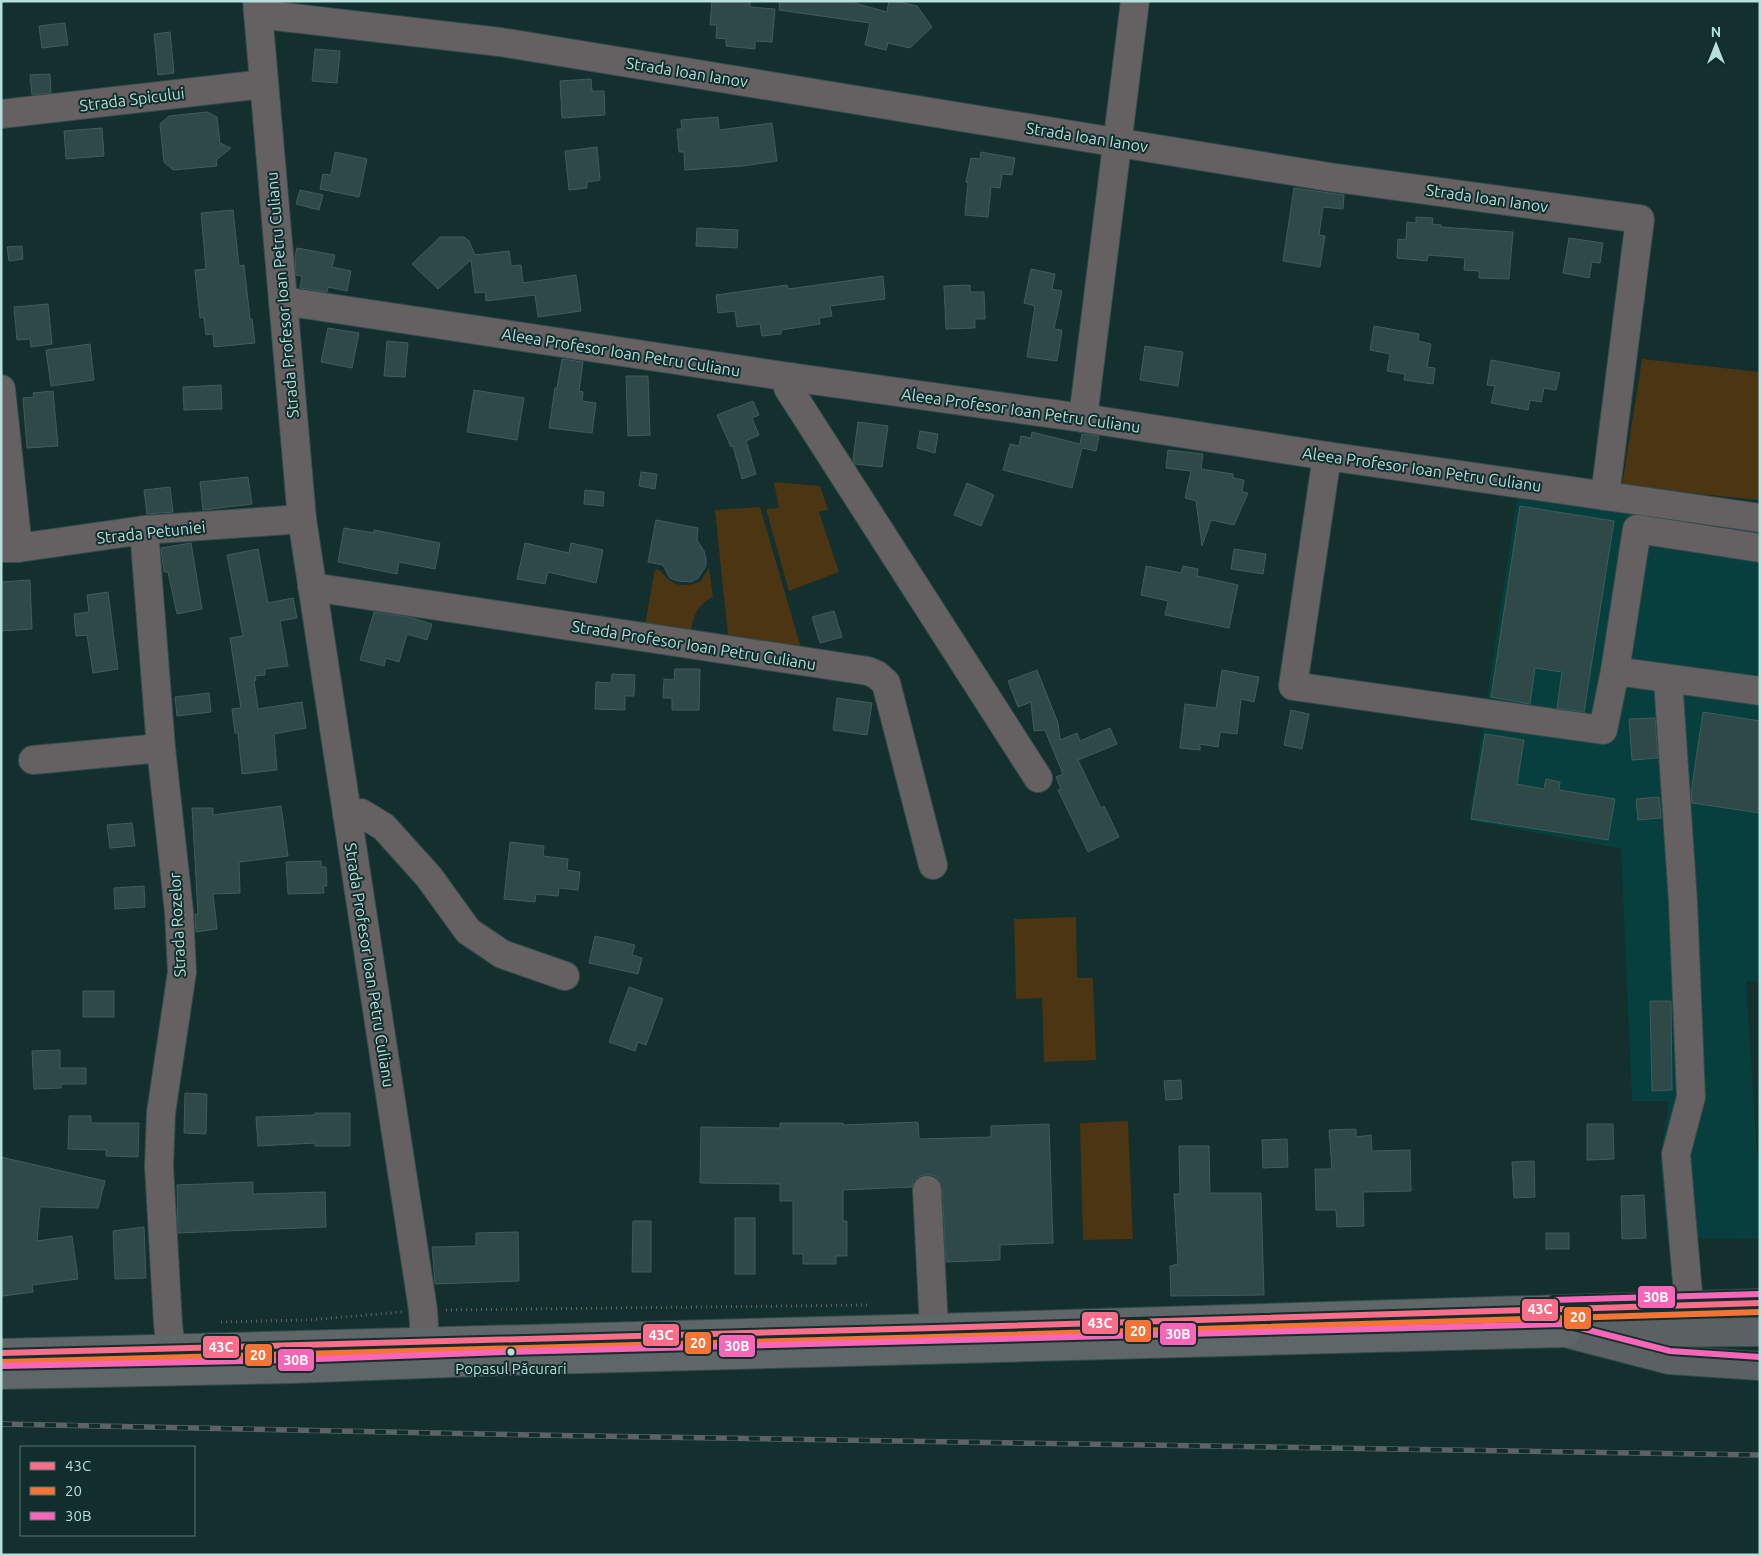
<svg xmlns="http://www.w3.org/2000/svg" width="1761" height="1556" font-family="Ubuntu,sans-serif">
  <rect width="100%" height="100%" fill="#132f2e"/>
  <path fill="#063f3d" d="M 1518,491 L 1760,527 L 1760,981 L 1746,981 L 1757,1154 L 1760,1155 L 1760,1239 L 1667,1238 L 1660,1158 L 1669,1101 L 1632,1101 L 1621,849 L 1469,820 Z"/>
  <g fill="#4b3513">
    <path d="M 1642,359 L 1760,372 L 1760,489 L 1758,500 L 1622,486 Z"/>
    <path d="M 774,482 L 820,486 L 828,510 L 819,512 L 839,572 L 789,591 L 766,509 L 779,508 Z"/>
    <path d="M 760,507 L 801,648 L 728,636 L 715,510 Z"/>
    <path d="M 709,568 L 713,597 C 698,604 694,615 691,630 L 645,625 L 655,569 C 662,570 662,574 667,578 C 677,588 689,586 701,581 Z"/>
    <path d="M 1076,917 L 1077,978 L 1093,978 L 1096,1060 L 1044,1062 L 1042,998 L 1016,999 L 1014,919 Z"/>
    <path d="M 1128,1121 L 1133,1239 L 1083,1240 L 1080,1123 Z"/>
  </g>
  <g fill="#2e4948" stroke="#3e5d5b">
    <path d="M 712,1 L 750,1 L 750,7 L 775,9 L 772,42 L 755,41 L 755,49 L 726,46 L 726,39 L 716,38 L 717,25 L 710,25 Z"/>
    <path d="M 780,1 L 847,1 L 887,12 L 889,1 L 894,1 L 917,6 L 932,27 L 910,48 L 888,43 L 886,50 L 865,45 L 870,23 L 779,10 Z"/>
    <path d="M 65,23 L 68,45 L 42,48 L 39,26 Z"/>
    <path d="M 170,32 L 174,73 L 158,75 L 154,34 Z"/>
    <path d="M 315,49 L 340,51 L 337,83 L 312,81 Z"/>
    <path d="M 50,74 L 51,93 L 32,95 L 30,75 Z"/>
    <path d="M 591,79 L 592,91 L 604,91 L 605,115 L 562,118 L 560,81 Z"/>
    <path d="M 207,112 L 217,117 L 220,143 L 231,148 L 216,160 L 217,166 L 173,170 L 164,162 L 160,124 L 169,116 Z"/>
    <path d="M 718,117 L 719,130 L 772,123 L 777,161 L 743,166 L 685,170 L 684,152 L 679,152 L 677,129 L 682,129 L 681,120 Z"/>
    <path d="M 102,128 L 104,156 L 66,159 L 64,131 Z"/>
    <path d="M 597,147 L 600,180 L 587,182 L 587,188 L 569,190 L 565,151 Z"/>
    <path d="M 335,152 L 367,159 L 359,197 L 320,189 L 323,174 L 331,175 Z"/>
    <path d="M 981,152 L 1015,158 L 1012,175 L 1002,174 L 1000,188 L 991,187 L 988,217 L 965,215 L 968,183 L 966,182 L 971,158 L 980,159 Z"/>
    <path d="M 1294,188 L 1344,195 L 1343,209 L 1323,207 L 1319,235 L 1325,236 L 1320,267 L 1283,261 Z"/>
    <path d="M 300,190 L 323,195 L 319,210 L 296,204 Z"/>
    <path d="M 233,210 L 239,266 L 244,265 L 250,319 L 252,319 L 255,343 L 214,347 L 213,334 L 206,335 L 204,317 L 200,318 L 195,270 L 206,269 L 201,213 Z"/>
    <path d="M 1416,217 L 1433,218 L 1432,224 L 1441,225 L 1441,227 L 1513,232 L 1509,279 L 1479,278 L 1479,271 L 1464,270 L 1465,258 L 1428,255 L 1427,261 L 1397,258 L 1398,239 L 1406,240 L 1407,222 L 1416,223 Z"/>
    <path d="M 697,228 L 738,230 L 737,248 L 696,246 Z"/>
    <path d="M 440,237 L 464,237 L 469,241 L 475,255 L 509,251 L 511,266 L 521,265 L 523,283 L 576,275 L 581,311 L 538,317 L 535,295 L 486,301 L 485,292 L 475,293 L 471,260 L 438,289 L 412,264 Z"/>
    <path d="M 1569,238 L 1603,243 L 1600,263 L 1592,262 L 1589,278 L 1563,273 Z"/>
    <path d="M 22,246 L 23,259 L 9,261 L 7,247 Z"/>
    <path d="M 297,248 L 335,255 L 332,267 L 351,271 L 347,291 L 328,287 L 327,292 L 300,288 L 302,276 L 296,275 L 295,257 Z"/>
    <path d="M 1031,269 L 1055,274 L 1052,289 L 1062,291 L 1054,329 L 1062,330 L 1057,361 L 1027,357 L 1035,306 L 1024,303 Z"/>
    <path d="M 883,276 L 885,299 L 830,306 L 832,316 L 819,318 L 820,324 L 781,330 L 781,334 L 762,336 L 760,324 L 737,327 L 735,311 L 718,313 L 716,295 L 787,285 L 788,289 Z"/>
    <path d="M 970,285 L 970,292 L 984,292 L 985,319 L 975,319 L 975,328 L 946,329 L 944,286 Z"/>
    <path d="M 48,304 L 52,344 L 31,347 L 30,339 L 17,340 L 14,307 Z"/>
    <path d="M 1374,326 L 1419,334 L 1418,341 L 1431,344 L 1427,367 L 1435,368 L 1433,384 L 1404,380 L 1405,374 L 1387,371 L 1390,354 L 1370,350 Z"/>
    <path d="M 328,328 L 359,333 L 352,368 L 321,362 Z"/>
    <path d="M 387,341 L 408,343 L 405,377 L 384,376 Z"/>
    <path d="M 90,344 L 94,380 L 51,386 L 46,350 Z"/>
    <path d="M 1145,346 L 1183,352 L 1178,386 L 1140,380 Z"/>
    <path d="M 562,359 L 583,362 L 579,391 L 583,392 L 582,401 L 596,403 L 592,433 L 549,428 L 555,388 L 557,388 Z"/>
    <path d="M 1491,360 L 1560,373 L 1556,390 L 1544,388 L 1541,402 L 1530,400 L 1528,410 L 1491,403 L 1495,386 L 1487,385 Z"/>
    <path d="M 626,376 L 648,376 L 650,435 L 628,436 Z"/>
    <path d="M 221,385 L 222,409 L 184,410 L 183,387 Z"/>
    <path d="M 474,390 L 524,398 L 517,440 L 467,432 Z"/>
    <path d="M 53,391 L 58,446 L 27,448 L 23,398 L 34,397 L 33,393 Z"/>
    <path d="M 753,401 L 759,415 L 752,418 L 759,435 L 746,441 L 756,474 L 742,479 L 733,446 L 731,447 L 717,415 Z"/>
    <path d="M 858,422 L 888,426 L 882,467 L 855,464 L 853,460 Z"/>
    <path d="M 920,431 L 938,434 L 935,453 L 917,448 Z"/>
    <path d="M 1032,432 L 1080,444 L 1082,434 L 1099,436 L 1096,451 L 1082,448 L 1072,488 L 1003,470 L 1010,444 L 1019,446 L 1021,436 L 1031,438 Z"/>
    <path d="M 1168,450 L 1203,454 L 1201,469 L 1233,474 L 1233,478 L 1244,480 L 1242,492 L 1248,493 L 1234,525 L 1211,520 L 1202,546 L 1196,501 L 1185,498 L 1191,471 L 1166,468 Z"/>
    <path d="M 641,472 L 657,474 L 655,489 L 639,486 Z"/>
    <path d="M 248,477 L 252,504 L 203,510 L 200,482 Z"/>
    <path d="M 967,483 L 994,495 L 981,526 L 954,515 Z"/>
    <path d="M 170,487 L 173,512 L 147,514 L 144,490 Z"/>
    <path d="M 585,490 L 604,492 L 603,506 L 584,504 Z"/>
    <path d="M 1520,506 L 1614,521 L 1584,712 L 1557,708 L 1562,672 L 1535,668 L 1530,704 L 1491,697 Z"/>
    <path d="M 656,520 L 698,528 L 697,540 L 704,551 L 706,559 L 706,566 L 698,578 L 691,582 L 677,581 L 670,578 L 663,565 L 648,562 Z"/>
    <path d="M 344,528 L 374,533 L 374,530 L 440,543 L 435,569 L 399,562 L 397,574 L 338,562 Z"/>
    <path d="M 191,543 L 202,609 L 177,614 L 168,572 L 164,572 L 161,548 Z"/>
    <path d="M 525,543 L 569,553 L 571,543 L 603,550 L 596,583 L 548,572 L 545,584 L 517,579 Z"/>
    <path d="M 258,549 L 268,603 L 293,598 L 297,618 L 280,621 L 288,666 L 265,669 L 265,675 L 255,676 L 256,680 L 254,681 L 258,709 L 302,702 L 306,728 L 274,734 L 277,770 L 242,774 L 238,733 L 235,733 L 232,709 L 241,708 L 230,638 L 243,636 L 227,555 Z"/>
    <path d="M 1234,549 L 1266,554 L 1263,574 L 1231,569 Z"/>
    <path d="M 1146,566 L 1181,573 L 1183,566 L 1198,569 L 1197,576 L 1238,585 L 1229,628 L 1165,615 L 1168,601 L 1141,595 Z"/>
    <path d="M 30,580 L 32,629 L 1,631 L 1,582 Z"/>
    <path d="M 108,592 L 118,669 L 93,673 L 87,635 L 76,636 L 74,614 L 89,612 L 87,595 Z"/>
    <path d="M 834,611 L 842,637 L 820,643 L 812,617 Z"/>
    <path d="M 374,612 L 409,617 L 432,624 L 427,640 L 407,634 L 399,662 L 386,658 L 384,666 L 360,660 Z"/>
    <path d="M 675,669 L 700,669 L 699,710 L 672,710 L 672,698 L 663,698 L 664,679 L 674,680 Z"/>
    <path d="M 1037,670 L 1058,723 L 1060,740 L 1077,733 L 1080,741 L 1110,728 L 1117,744 L 1078,760 L 1101,808 L 1104,806 L 1119,837 L 1088,852 L 1058,790 L 1061,789 L 1056,777 L 1063,774 L 1045,730 L 1034,731 L 1031,702 L 1018,707 L 1008,681 Z"/>
    <path d="M 1222,670 L 1259,677 L 1254,702 L 1241,699 L 1237,734 L 1220,732 L 1218,747 L 1200,744 L 1200,750 L 1180,748 L 1185,704 L 1216,708 Z"/>
    <path d="M 612,674 L 635,675 L 634,696 L 625,696 L 625,710 L 595,709 L 596,682 L 611,683 Z"/>
    <path d="M 209,693 L 211,712 L 177,716 L 175,697 Z"/>
    <path d="M 837,698 L 872,703 L 867,735 L 833,730 Z"/>
    <path d="M 1291,710 L 1309,714 L 1302,749 L 1284,745 Z"/>
    <path d="M 1703,712 L 1760,721 L 1760,813 L 1692,803 L 1691,793 Z"/>
    <path d="M 1655,718 L 1658,758 L 1632,760 L 1629,719 Z"/>
    <path d="M 1485,734 L 1524,740 L 1517,784 L 1544,789 L 1546,779 L 1560,782 L 1559,790 L 1615,799 L 1608,840 L 1471,819 Z"/>
    <path d="M 1659,797 L 1661,818 L 1638,820 L 1636,799 Z"/>
    <path d="M 281,806 L 288,856 L 239,862 L 240,893 L 213,894 L 217,929 L 196,932 L 195,914 L 198,914 L 192,808 L 213,808 L 213,815 Z"/>
    <path d="M 132,823 L 135,846 L 110,848 L 107,825 Z"/>
    <path d="M 510,842 L 544,846 L 543,856 L 568,859 L 567,870 L 580,872 L 578,890 L 559,888 L 558,896 L 536,894 L 535,902 L 504,899 Z"/>
    <path d="M 321,861 L 321,867 L 326,867 L 327,886 L 323,886 L 324,893 L 288,894 L 286,862 Z"/>
    <path d="M 144,886 L 145,907 L 115,909 L 114,888 Z"/>
    <path d="M 595,936 L 635,945 L 632,955 L 642,958 L 638,974 L 589,963 Z"/>
    <path d="M 629,987 L 663,999 L 646,1045 L 638,1042 L 635,1051 L 609,1042 Z"/>
    <rect x="83" y="991" width="31" height="26"/>
    <path d="M 1650,1001 L 1671,1001 L 1672,1090 L 1652,1091 Z"/>
    <path d="M 60,1050 L 60,1068 L 86,1068 L 86,1084 L 61,1084 L 61,1088 L 34,1089 L 32,1051 Z"/>
    <path d="M 1181,1080 L 1182,1099 L 1166,1100 L 1164,1081 Z"/>
    <path d="M 185,1093 L 207,1094 L 206,1134 L 184,1133 Z"/>
    <path d="M 315,1113 L 350,1113 L 350,1146 L 315,1146 L 315,1143 L 258,1146 L 256,1117 L 315,1115 Z"/>
    <path d="M 69,1116 L 91,1116 L 91,1123 L 139,1123 L 138,1157 L 106,1156 L 106,1150 L 68,1149 Z"/>
    <path d="M 918,1122 L 919,1139 L 991,1137 L 991,1126 L 1049,1124 L 1053,1243 L 1000,1245 L 1000,1260 L 946,1262 L 942,1186 L 935,1176 L 926,1174 L 918,1177 L 913,1182 L 912,1187 L 843,1190 L 843,1221 L 847,1221 L 847,1256 L 836,1256 L 836,1264 L 803,1264 L 803,1254 L 793,1254 L 793,1201 L 780,1201 L 780,1184 L 700,1183 L 701,1127 L 780,1128 L 780,1123 L 843,1123 L 843,1125 Z"/>
    <path d="M 1587,1124 L 1613,1124 L 1614,1159 L 1587,1160 Z"/>
    <path d="M 1356,1129 L 1356,1137 L 1371,1135 L 1372,1151 L 1410,1150 L 1411,1191 L 1363,1192 L 1364,1226 L 1337,1227 L 1336,1210 L 1316,1210 L 1315,1169 L 1332,1169 L 1329,1130 Z"/>
    <path d="M 1287,1139 L 1288,1167 L 1263,1168 L 1262,1140 Z"/>
    <path d="M 1179,1146 L 1209,1146 L 1210,1193 L 1261,1193 L 1264,1295 L 1171,1296 L 1170,1266 L 1178,1264 L 1174,1194 L 1180,1194 Z"/>
    <path d="M 1,1157 L 105,1181 L 98,1208 L 40,1207 L 37,1241 L 72,1236 L 78,1279 L 32,1285 L 33,1292 L 3,1296 L 1,1286 Z"/>
    <path d="M 1534,1161 L 1535,1197 L 1514,1198 L 1512,1162 Z"/>
    <path d="M 253,1182 L 253,1194 L 325,1192 L 326,1227 L 178,1233 L 177,1185 Z"/>
    <path d="M 1644,1195 L 1646,1238 L 1622,1239 L 1621,1196 Z"/>
    <rect x="735" y="1218" width="20" height="56"/>
    <path d="M 633,1221 L 651,1221 L 651,1272 L 632,1272 Z"/>
    <path d="M 144,1227 L 146,1278 L 115,1279 L 113,1231 Z"/>
    <path d="M 518,1232 L 519,1281 L 435,1284 L 432,1247 L 476,1246 L 476,1233 Z"/>
    <rect x="1546" y="1233" width="23" height="16"/>
  </g>
  <g fill="none" stroke-linecap="round" stroke-linejoin="round">
    <g stroke="#334c4b" stroke-width="30">
      <g id="minor">
        <path d="M 257,1 L 302,519 L 423,1310 L 425,1342"/>
        <path d="M 258,14 L 500,42 L 1329,177 L 1640,219 L 1605,496"/>
        <path d="M 1,114 L 263,84"/>
        <path d="M 283,301 L 790,377 L 1083,418 L 1327,456 L 1760,518"/>
        <path d="M 790,377 L 788,388 L 1038,778"/>
        <path d="M 1,389 L 18,548"/>
        <path d="M 1083,418 L 1135,1"/>
        <path d="M 1327,456 L 1293,686 L 1603,730 L 1615,671 L 1637,529 L 1760,548"/>
        <path d="M 144,530 L 161,748 L 179,912 L 182,972 L 161,1113 L 159,1166 L 168,1324 L 171,1349"/>
        <path d="M 1,548 L 18,548 L 144,530 L 302,519"/>
        <path d="M 312,587 L 868,671 L 877,675 L 886,683 L 933,865"/>
        <path d="M 1615,671 L 1760,691"/>
        <path d="M 1668,679 L 1683,902 L 1691,1097 L 1676,1154 L 1689,1305"/>
        <path d="M 33,760 L 161,748"/>
        <path d="M 347,815 L 361,813 L 384,827 L 429,877 L 468,931 L 502,954 L 565,976"/>
        <path d="M 927,1190 L 934,1328"/>
      </g>
    </g>
    <g stroke="#334c4b" stroke-width="30">
      <g id="major">
        <path d="M 1565,1333 L 1669,1360 L 1760,1366"/>
        <path d="M 1604,1333 L 1760,1332"/>
      </g>
    </g>
    <g stroke="#334c4b" stroke-width="30">
      <g id="highway">
        <path d="M 1,1353 L 934,1328 L 1760,1303"/>
        <path d="M 1,1375 L 292,1369 L 504,1361 L 1565,1333"/>
      </g>
    </g>
    <g stroke="#636565" stroke-width="3" stroke-dasharray="1 4" stroke-linecap="butt">
      <path d="M 446,1310 L 867,1305"/>
      <path d="M 221,1322 L 308,1320 L 402,1312"/>
    </g>
    <use href="#minor" stroke="#656163" stroke-width="28"/>
    <use href="#major" stroke="#5b6162" stroke-width="28"/>
    <use href="#highway" stroke="#5e6667" stroke-width="28"/>
    <g stroke="#5a6464" stroke-width="5.5">
      <path id="rail" d="M 1,1424 L 530,1435 L 1760,1455"/>
    </g>
    <use href="#rail" stroke="#122e2c" stroke-width="4" stroke-dasharray="11" stroke-linecap="butt"/>
    <g stroke="#122e2c" stroke-width="10">
      <path id="bus-1" d="M 1,1353 L 934,1328 L 1760,1303"/>
    </g>
    <g stroke="#122e2c" stroke-width="10">
      <path id="bus-2" d="M 1,1362 L 934,1337 L 1760,1312"/>
    </g>
    <g stroke="#122e2c" stroke-width="10">
      <g id="bus-3">
        <path d="M 1553,1300 L 1760,1294"/>
        <path d="M 1,1366 L 292,1360 L 504,1352 L 1565,1324 L 1670,1351 L 1760,1357"/>
      </g>
    </g>
    <use href="#bus-1" stroke="#fb6d88" stroke-width="6"/>
    <use href="#bus-2" stroke="#f57335" stroke-width="6"/>
    <use href="#bus-3" stroke="#fa66b7" stroke-width="6"/>
  </g>
  <circle fill="#b7dfdc" stroke="#122e2c" stroke-width="2" cx="511" cy="1352" r="4.5"/>
  <g text-anchor="middle" stroke-width="4" stroke-linejoin="round" paint-order="stroke">
    <g font-size="15" fill="#b7dfdc" stroke="#122e2c">
      <text x="511" y="1374">Popasul Păcurari</text>
    </g>
    <g font-size="16" fill="#b7dfdc" stroke="#122e2c">
      <text transform="translate(687 72) rotate(9)" y="6">Strada Ioan Ianov</text>
      <text transform="translate(132 99) rotate(-7)" y="6">Strada Spicului</text>
      <text transform="translate(1087 137) rotate(9)" y="6">Strada Ioan Ianov</text>
      <text transform="translate(1487 198) rotate(8)" y="6">Strada Ioan Ianov</text>
      <text transform="translate(282 295) rotate(-95)" y="6">Strada Profesor Ioan Petru Culianu</text>
      <text transform="translate(621 352) rotate(9)" y="6">Aleea Profesor Ioan Petru Culianu</text>
      <text transform="translate(1021 410) rotate(8)" y="6">Aleea Profesor Ioan Petru Culianu</text>
      <text transform="translate(1422 469) rotate(8)" y="6">Aleea Profesor Ioan Petru Culianu</text>
      <text transform="translate(151 532) rotate(-6)" y="6">Strada Petuniei</text>
      <text transform="translate(694 645) rotate(9)" y="6">Strada Profesor Ioan Petru Culianu</text>
      <text transform="translate(177 925) rotate(-93)" y="6">Strada Rozelor</text>
      <text transform="translate(370 965) rotate(81)" y="6">Strada Profesor Ioan Petru Culianu</text>
    </g>
  </g>
  <g stroke="#122e2c" stroke-width="2">
    <rect x="1637" y="1285" width="39" height="24" rx="5" fill="#fa66b7"/>
    <rect x="1521" y="1298" width="38" height="24" rx="5" fill="#fb6d88"/>
    <rect x="1563" y="1306" width="29" height="24" rx="5" fill="#f57335"/>
    <rect x="1081" y="1311" width="38" height="24" rx="5" fill="#fb6d88"/>
    <rect x="1124" y="1319" width="28" height="24" rx="5" fill="#f57335"/>
    <rect x="1159" y="1322" width="38" height="24" rx="5" fill="#fa66b7"/>
    <rect x="642" y="1323" width="38" height="24" rx="5" fill="#fb6d88"/>
    <rect x="684" y="1331" width="28" height="24" rx="5" fill="#f57335"/>
    <rect x="718" y="1334" width="38" height="24" rx="5" fill="#fa66b7"/>
    <rect x="202" y="1335" width="38" height="24" rx="5" fill="#fb6d88"/>
    <rect x="244" y="1343" width="29" height="24" rx="5" fill="#f57335"/>
    <rect x="277" y="1348" width="38" height="24" rx="5" fill="#fa66b7"/>
  </g>
  <g font-size="14" text-anchor="middle" font-weight="bold" fill="#fff">
    <text x="1656" y="1302">30B</text>
    <text x="1540" y="1314">43C</text>
    <text x="1578" y="1322">20</text>
    <text x="1100" y="1328">43C</text>
    <text x="1138" y="1336">20</text>
    <text x="1178" y="1339">30B</text>
    <text x="661" y="1340">43C</text>
    <text x="698" y="1348">20</text>
    <text x="737" y="1351">30B</text>
    <text x="221" y="1352">43C</text>
    <text x="258" y="1360">20</text>
    <text x="296" y="1365">30B</text>
  </g>
  <rect width="1761" height="1556" fill="none" stroke="#b7dfdc" stroke-width="5"/>
  <rect x="20" y="1446" width="175" height="90" fill="#122e2c" stroke="#547572"/>
  <rect x="30" y="1462" width="25" height="8" fill="#fb6d88" stroke="#547572"/>
  <text x="65" y="1471" font-size="15" fill="#b7dfdc">43C</text>
  <rect x="30" y="1487" width="25" height="8" fill="#f57335" stroke="#547572"/>
  <text x="65" y="1496" font-size="15" fill="#b7dfdc">20</text>
  <rect x="30" y="1512" width="25" height="8" fill="#fa66b7" stroke="#547572"/>
  <text x="65" y="1521" font-size="15" fill="#b7dfdc">30B</text>
  <g transform="translate(1716 45)" stroke="#122e2c" stroke-width="4" paint-order="stroke">
  <path d="M0-4L9 19L0 12L-9 19Z" fill="#b7dfdc"/>
  <text y="-8" font-size="14" font-weight="bold" text-anchor="middle" fill="#b7dfdc">N</text>
  </g>
</svg>
